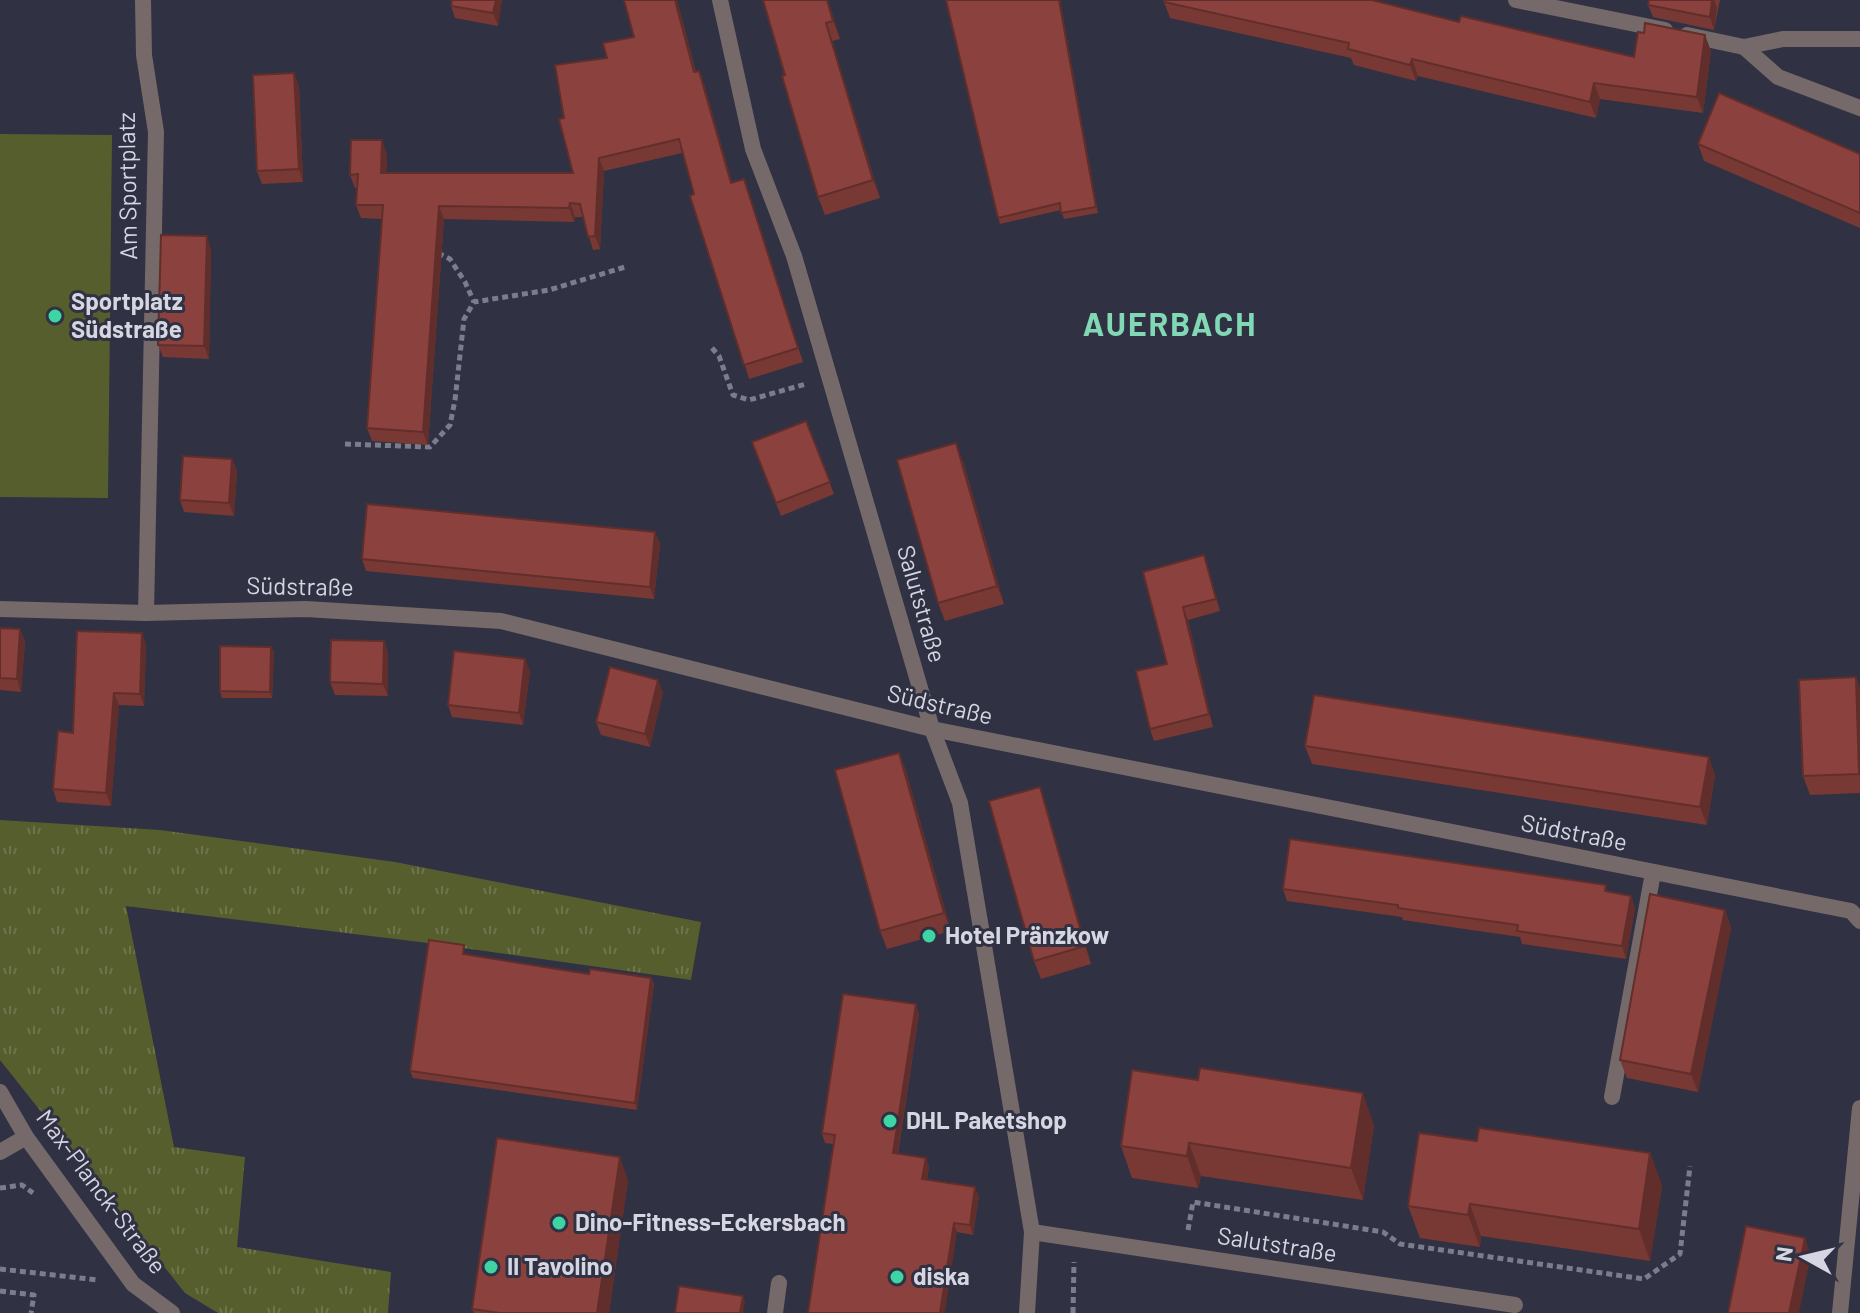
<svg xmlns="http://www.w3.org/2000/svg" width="1860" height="1313" font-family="Barlow,sans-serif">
  <defs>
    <pattern id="grass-tufts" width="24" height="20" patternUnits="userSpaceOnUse" patternTransform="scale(2)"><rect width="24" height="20" fill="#575e2e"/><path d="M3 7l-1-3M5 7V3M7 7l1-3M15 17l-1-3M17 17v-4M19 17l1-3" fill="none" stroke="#6e744c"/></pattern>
  </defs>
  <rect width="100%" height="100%" fill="#303143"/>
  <path fill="url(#grass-tufts)" d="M 0,820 L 160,830 L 395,862 L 701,922 L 691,980 L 420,942 L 126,906 L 174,1147 L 245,1157 L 237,1247 L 391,1272 L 388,1313 L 218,1313 L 185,1293 L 0,1060 Z"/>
  <path fill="#575e2e" d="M 0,134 L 112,135 L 108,498 L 0,497 Z"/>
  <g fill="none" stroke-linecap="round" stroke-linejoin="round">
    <g stroke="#7c7d8c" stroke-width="5" stroke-dasharray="6 4" stroke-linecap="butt">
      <path d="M 438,253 L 450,259 L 465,282 L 474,302"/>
      <path d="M 712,348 L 719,356 L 733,395 L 749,400 L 806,384"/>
      <path d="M 345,444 L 430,447 L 450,425 L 455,400 L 464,319 L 474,302 L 549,290 L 625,267"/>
      <path d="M 0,1188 L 22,1185 L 33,1193"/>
      <path d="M 1188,1230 L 1193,1202 L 1383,1232 L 1400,1244 L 1644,1279 L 1680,1254 L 1690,1166"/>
      <path d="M 0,1269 L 98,1280"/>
      <path d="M 0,1291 L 34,1295 L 31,1313"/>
      <path d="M 1073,1313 L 1074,1262"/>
    </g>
    <g stroke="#756a69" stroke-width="16">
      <path d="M 1612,1097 L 1653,873"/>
      <path d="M 775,1313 L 779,1283"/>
    </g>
    <g stroke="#756a69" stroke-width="16">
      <path d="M 143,0 L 144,55 L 156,132 L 146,613"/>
      <path d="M 720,0 L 753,149 L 794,256 L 932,729 L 960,803 L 1032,1232 L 1027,1313"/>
      <path d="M 1516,0 L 1665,30"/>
      <path d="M 1687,35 L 1744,47 L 1783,39 L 1860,39"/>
      <path d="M 1744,47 L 1778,77 L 1860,108"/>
      <path d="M 0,609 L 146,613 L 306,609 L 501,621 L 932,729 L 1851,911 L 1860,921"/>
      <path d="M 0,1092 L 26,1137 L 133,1284 L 172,1313"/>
      <path d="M 0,1152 L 26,1137"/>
      <path d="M 1032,1232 L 1515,1305"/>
      <path d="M 1840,1313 L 1860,1108"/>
    </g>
  </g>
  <g fill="#783935">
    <path d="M 502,0 L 498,26 L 455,18 L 451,6 Z"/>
    <path d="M 677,0 L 696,72 L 704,84 L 732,183 L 744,179 L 803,362 L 749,379 L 682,153 L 604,171 L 600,249 L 593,250 L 583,217 L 575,217 L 574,222 L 444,219 L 428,445 L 372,441 L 367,428 L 382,219 L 361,218 L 356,205 L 357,188 L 355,188 L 350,175 L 387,154 L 386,173 L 573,173 L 564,118 L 607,58 L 634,37 Z"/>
    <path d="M 763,0 L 828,0 L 840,39 L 832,41 L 880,198 L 825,215 L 818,197 Z"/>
    <path d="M 946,0 L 1060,0 L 1098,213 L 1064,219 L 1061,210 L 1000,224 Z"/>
    <path d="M 1649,0 L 1720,0 L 1714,30 L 1653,17 L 1648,5 Z"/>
    <path d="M 1164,2 L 1459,22 L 1634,57 L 1711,51 L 1703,113 L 1600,99 L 1596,118 L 1418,76 L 1416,81 L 1354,65 L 1351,58 L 1170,18 Z"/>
    <path d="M 299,85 L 303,182 L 262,184 L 257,171 Z"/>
    <path d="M 1698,144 L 1860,154 L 1860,228 L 1704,161 Z"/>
    <path d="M 211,249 L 209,359 L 163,357 L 158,345 Z"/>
    <path d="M 806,421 L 834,494 L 781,516 L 752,442 Z"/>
    <path d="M 232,459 L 237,471 L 234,516 L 184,512 L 180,500 Z"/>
    <path d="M 963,461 L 1004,604 L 945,621 L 938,603 Z"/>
    <path d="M 655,532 L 660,544 L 654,599 L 366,571 L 362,559 Z"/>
    <path d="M 1208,567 L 1220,611 L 1188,620 L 1213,727 L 1154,741 L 1150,729 L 1167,664 L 1143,572 Z"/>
    <path d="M 0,628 L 20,629 L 25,642 L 21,692 L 0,690 Z"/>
    <path d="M 142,633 L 146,645 L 144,706 L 119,705 L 111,806 L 57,802 L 53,789 L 73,733 Z"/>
    <path d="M 384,641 L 388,653 L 388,696 L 335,695 L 330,682 Z"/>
    <path d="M 271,647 L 274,653 L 272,698 L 222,698 L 220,691 Z"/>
    <path d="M 530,671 L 523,725 L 452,717 L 448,705 Z"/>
    <path d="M 1856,677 L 1860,689 L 1860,793 L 1810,795 L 1803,776 Z"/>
    <path d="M 663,692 L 650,747 L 601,735 L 596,722 Z"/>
    <path d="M 1305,746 L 1715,775 L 1707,825 L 1312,764 Z"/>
    <path d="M 899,753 L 906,771 L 951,931 L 887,949 L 880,931 Z"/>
    <path d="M 1046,805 L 1091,964 L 1041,979 L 1034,961 Z"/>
    <path d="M 1283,889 L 1608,891 L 1631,896 L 1635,908 L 1626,959 L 1522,944 L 1520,937 L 1403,920 L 1402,917 L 1287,901 Z"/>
    <path d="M 1725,910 L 1731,928 L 1698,1092 L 1627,1078 L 1620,1060 Z"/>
    <path d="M 466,952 L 466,955 L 589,974 L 651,978 L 654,984 L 637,1110 L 413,1078 L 410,1071 Z"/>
    <path d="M 919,1014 L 898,1154 L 926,1158 L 929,1167 L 927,1180 L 979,1196 L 973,1235 L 957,1232 L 833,1144 L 825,1143 L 822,1133 Z"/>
    <path d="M 1374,1125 L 1363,1200 L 1201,1176 L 1198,1188 L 1132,1178 L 1121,1146 Z"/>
    <path d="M 1477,1141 L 1650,1153 L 1662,1186 L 1650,1261 L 1481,1236 L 1480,1247 L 1420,1238 L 1408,1206 Z"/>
    <path d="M 628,1180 L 609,1313 L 474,1313 L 472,1309 Z"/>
  </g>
  <g fill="#612e2b">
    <path d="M 496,0 L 502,0 L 498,26 L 493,13 Z"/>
    <path d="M 675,0 L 677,0 L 699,86 L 694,72 Z"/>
    <path d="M 827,0 L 828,0 L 840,39 L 833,21 Z"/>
    <path d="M 1059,0 L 1060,0 L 1098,213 L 1096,207 Z"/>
    <path d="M 1712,0 L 1714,0 L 1717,8 L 1714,30 L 1710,17 Z"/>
    <path d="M 826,23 L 832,41 L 880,198 L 873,180 Z"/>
    <path d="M 1705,35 L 1711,51 L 1703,113 L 1697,97 Z"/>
    <path d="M 1412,59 L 1418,76 L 1416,81 L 1410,65 Z"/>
    <path d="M 699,71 L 704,84 L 736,196 L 731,183 Z"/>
    <path d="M 294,73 L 299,85 L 303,182 L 299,169 Z"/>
    <path d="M 1594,83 L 1600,99 L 1596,118 L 1590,102 Z"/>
    <path d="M 382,140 L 387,154 L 386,186 L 381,173 Z"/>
    <path d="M 599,158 L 604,171 L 600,249 L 595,236 Z"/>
    <path d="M 570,203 L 575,217 L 574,222 L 569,208 Z"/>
    <path d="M 439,206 L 444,219 L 428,445 L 423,432 Z"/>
    <path d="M 207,236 L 211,249 L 209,359 L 204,346 Z"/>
    <path d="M 956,443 L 963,461 L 1004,604 L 997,586 Z"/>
    <path d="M 232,459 L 237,471 L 234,516 L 229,503 Z"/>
    <path d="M 655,532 L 660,544 L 654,599 L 650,587 Z"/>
    <path d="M 1204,555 L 1208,567 L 1220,611 L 1216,599 Z"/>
    <path d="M 1183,607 L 1188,620 L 1213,727 L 1209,714 Z"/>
    <path d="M 20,629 L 25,642 L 21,692 L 17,679 Z"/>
    <path d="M 142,633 L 146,645 L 144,706 L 140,694 Z"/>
    <path d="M 384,641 L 388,653 L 388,696 L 383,684 Z"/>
    <path d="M 271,647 L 274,653 L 272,698 L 270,692 Z"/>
    <path d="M 525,659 L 530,671 L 523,725 L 519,713 Z"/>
    <path d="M 1856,677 L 1860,689 L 1860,777 L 1859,774 Z"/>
    <path d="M 658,680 L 663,692 L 650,747 L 645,734 Z"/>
    <path d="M 114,693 L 119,705 L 111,806 L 106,793 Z"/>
    <path d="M 899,753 L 906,771 L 951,931 L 944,913 Z"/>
    <path d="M 1709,757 L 1715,775 L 1707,825 L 1700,807 Z"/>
    <path d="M 1040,787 L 1046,805 L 1091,964 L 1085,946 Z"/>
    <path d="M 1631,896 L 1635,908 L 1626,959 L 1622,946 Z"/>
    <path d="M 1725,910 L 1731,928 L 1698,1092 L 1691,1074 Z"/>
    <path d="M 651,978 L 654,984 L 637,1110 L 635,1103 Z"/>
    <path d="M 916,1004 L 919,1014 L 896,1163 L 893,1153 Z"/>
    <path d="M 1363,1093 L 1374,1125 L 1363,1200 L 1351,1168 Z"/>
    <path d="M 1189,1143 L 1201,1176 L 1198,1188 L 1187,1156 Z"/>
    <path d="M 1650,1153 L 1662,1186 L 1650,1261 L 1639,1229 Z"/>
    <path d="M 620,1157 L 628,1180 L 609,1313 L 597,1313 Z"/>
    <path d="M 926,1158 L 929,1167 L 926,1188 L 922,1179 Z"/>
    <path d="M 975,1187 L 979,1196 L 973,1235 L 970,1225 Z"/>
    <path d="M 1470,1204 L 1481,1236 L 1480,1247 L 1468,1215 Z"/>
    <path d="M 954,1223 L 957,1232 L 945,1313 L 940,1313 Z"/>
    <path d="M 1805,1238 L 1811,1256 L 1799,1313 L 1789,1313 Z"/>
    <path d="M 743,1296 L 745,1302 L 743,1313 L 740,1313 Z"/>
  </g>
  <g fill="#8b423e" stroke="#612e2b" stroke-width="2">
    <path d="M 452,0 L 496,0 L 493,13 L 451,6 Z"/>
    <path d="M 624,0 L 675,0 L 694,72 L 699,71 L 731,183 L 744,179 L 798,348 L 744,365 L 690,196 L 694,194 L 679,139 L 599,158 L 595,236 L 588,237 L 580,204 L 570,203 L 569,208 L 439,206 L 423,432 L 367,428 L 383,205 L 356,205 L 358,174 L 350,175 L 351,140 L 382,140 L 381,173 L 573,173 L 559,119 L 564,118 L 555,65 L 607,58 L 603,43 L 634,37 Z"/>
    <path d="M 763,0 L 827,0 L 833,21 L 826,23 L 873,180 L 818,197 L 782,76 L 785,75 Z"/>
    <path d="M 946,0 L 1059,0 L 1096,207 L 1061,213 L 1060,203 L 998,218 Z"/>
    <path d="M 1164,0 L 1372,0 L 1459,22 L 1461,16 L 1634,57 L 1638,32 L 1644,33 L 1645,23 L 1705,35 L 1697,97 L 1594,83 L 1590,102 L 1412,59 L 1410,65 L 1348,49 L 1349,43 L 1164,2 Z"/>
    <path d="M 1649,0 L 1712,0 L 1710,17 L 1648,5 Z"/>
    <path d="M 294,73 L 299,169 L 257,171 L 253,75 Z"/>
    <path d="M 1719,93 L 1860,154 L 1860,213 L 1698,144 Z"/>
    <path d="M 161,235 L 207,236 L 204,346 L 158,345 Z"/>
    <path d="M 806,421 L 830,482 L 776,503 L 752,442 Z"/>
    <path d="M 956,443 L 997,586 L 938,603 L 897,460 Z"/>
    <path d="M 183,456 L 232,459 L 229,503 L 180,500 Z"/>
    <path d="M 367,504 L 655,532 L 650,587 L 362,559 Z"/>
    <path d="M 1204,555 L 1216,599 L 1183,607 L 1209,714 L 1150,729 L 1136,671 L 1167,664 L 1143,572 Z"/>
    <path d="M 0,628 L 20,629 L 17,679 L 0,678 Z"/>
    <path d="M 77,631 L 142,633 L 140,694 L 114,693 L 106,793 L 53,789 L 58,731 L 73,733 Z"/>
    <path d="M 331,640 L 384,641 L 383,684 L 330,682 Z"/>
    <path d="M 220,646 L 271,647 L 270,692 L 220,691 Z"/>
    <path d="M 454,651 L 525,659 L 519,713 L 448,705 Z"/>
    <path d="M 610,667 L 658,680 L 645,734 L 596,722 Z"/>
    <path d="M 1856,677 L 1859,774 L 1803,776 L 1799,680 Z"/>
    <path d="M 1314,695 L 1709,757 L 1700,807 L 1305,746 Z"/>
    <path d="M 899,753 L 944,913 L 880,931 L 835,770 Z"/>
    <path d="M 1040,787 L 1085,946 L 1034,961 L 989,801 Z"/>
    <path d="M 1290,839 L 1606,885 L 1605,891 L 1631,896 L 1622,946 L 1517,931 L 1518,925 L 1398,908 L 1398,905 L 1283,889 Z"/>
    <path d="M 1650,894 L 1725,910 L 1691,1074 L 1620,1060 Z"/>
    <path d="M 429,940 L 464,945 L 463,954 L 589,974 L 590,969 L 651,978 L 635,1103 L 410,1071 Z"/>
    <path d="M 843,994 L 916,1004 L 893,1153 L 926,1158 L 922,1179 L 975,1187 L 970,1225 L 954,1223 L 940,1313 L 808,1313 L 835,1135 L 822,1133 Z"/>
    <path d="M 1200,1068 L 1363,1093 L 1351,1168 L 1189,1143 L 1187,1156 L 1121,1146 L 1132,1070 L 1198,1080 Z"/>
    <path d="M 1479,1128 L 1650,1153 L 1639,1229 L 1470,1204 L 1468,1215 L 1408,1206 L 1419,1133 L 1477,1141 Z"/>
    <path d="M 497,1138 L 620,1157 L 597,1313 L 500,1313 L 472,1309 Z"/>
    <path d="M 1746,1226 L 1805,1238 L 1789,1313 L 1728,1313 Z"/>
    <path d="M 679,1286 L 743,1296 L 740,1313 L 675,1313 Z"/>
  </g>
  <g fill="#3ed4a3" stroke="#303143" stroke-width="3">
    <circle cx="55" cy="316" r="8"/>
    <circle cx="929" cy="936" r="8"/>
    <circle cx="890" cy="1121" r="8"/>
    <circle cx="559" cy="1223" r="8"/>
    <circle cx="491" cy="1267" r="8"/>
    <circle cx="897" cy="1277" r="8"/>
  </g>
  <g text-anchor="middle" stroke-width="6" stroke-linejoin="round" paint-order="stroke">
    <g font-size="24" fill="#d5d6e2" stroke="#303143">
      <text transform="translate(128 186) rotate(-91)" y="8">Am Sportplatz</text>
      <text transform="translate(300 587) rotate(1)" y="8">Südstraße</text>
      <text transform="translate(921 604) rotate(74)" y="8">Salutstraße</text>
      <text transform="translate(940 705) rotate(13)" y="8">Südstraße</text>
      <text transform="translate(1574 833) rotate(11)" y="8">Südstraße</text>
      <text transform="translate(101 1192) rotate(53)" y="8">Max-Planck-Straße</text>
      <text transform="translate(1277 1245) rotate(9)" y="8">Salutstraße</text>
    </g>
    <g font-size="24" font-weight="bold" fill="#d5d6e2" stroke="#303143" text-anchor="start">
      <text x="71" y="310">Sportplatz<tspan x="71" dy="28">Südstraße</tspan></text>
      <text x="945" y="944">Hotel Pränzkow</text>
      <text x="906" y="1129">DHL Paketshop</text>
      <text x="575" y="1231">Dino-Fitness-Eckersbach</text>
      <text x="507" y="1275">Il Tavolino</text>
      <text x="913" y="1285">diska</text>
    </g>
    <g font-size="32" font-weight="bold" letter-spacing="2" fill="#80d8b5" stroke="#303143">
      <text x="1170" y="336">AUERBACH</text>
    </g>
  </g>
  <g transform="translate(1804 1257) rotate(278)" stroke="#303143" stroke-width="6" paint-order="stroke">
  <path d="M0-6L14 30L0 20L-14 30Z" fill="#d5d6e2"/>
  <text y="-12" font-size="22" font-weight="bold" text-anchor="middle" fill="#d5d6e2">N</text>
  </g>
</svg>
